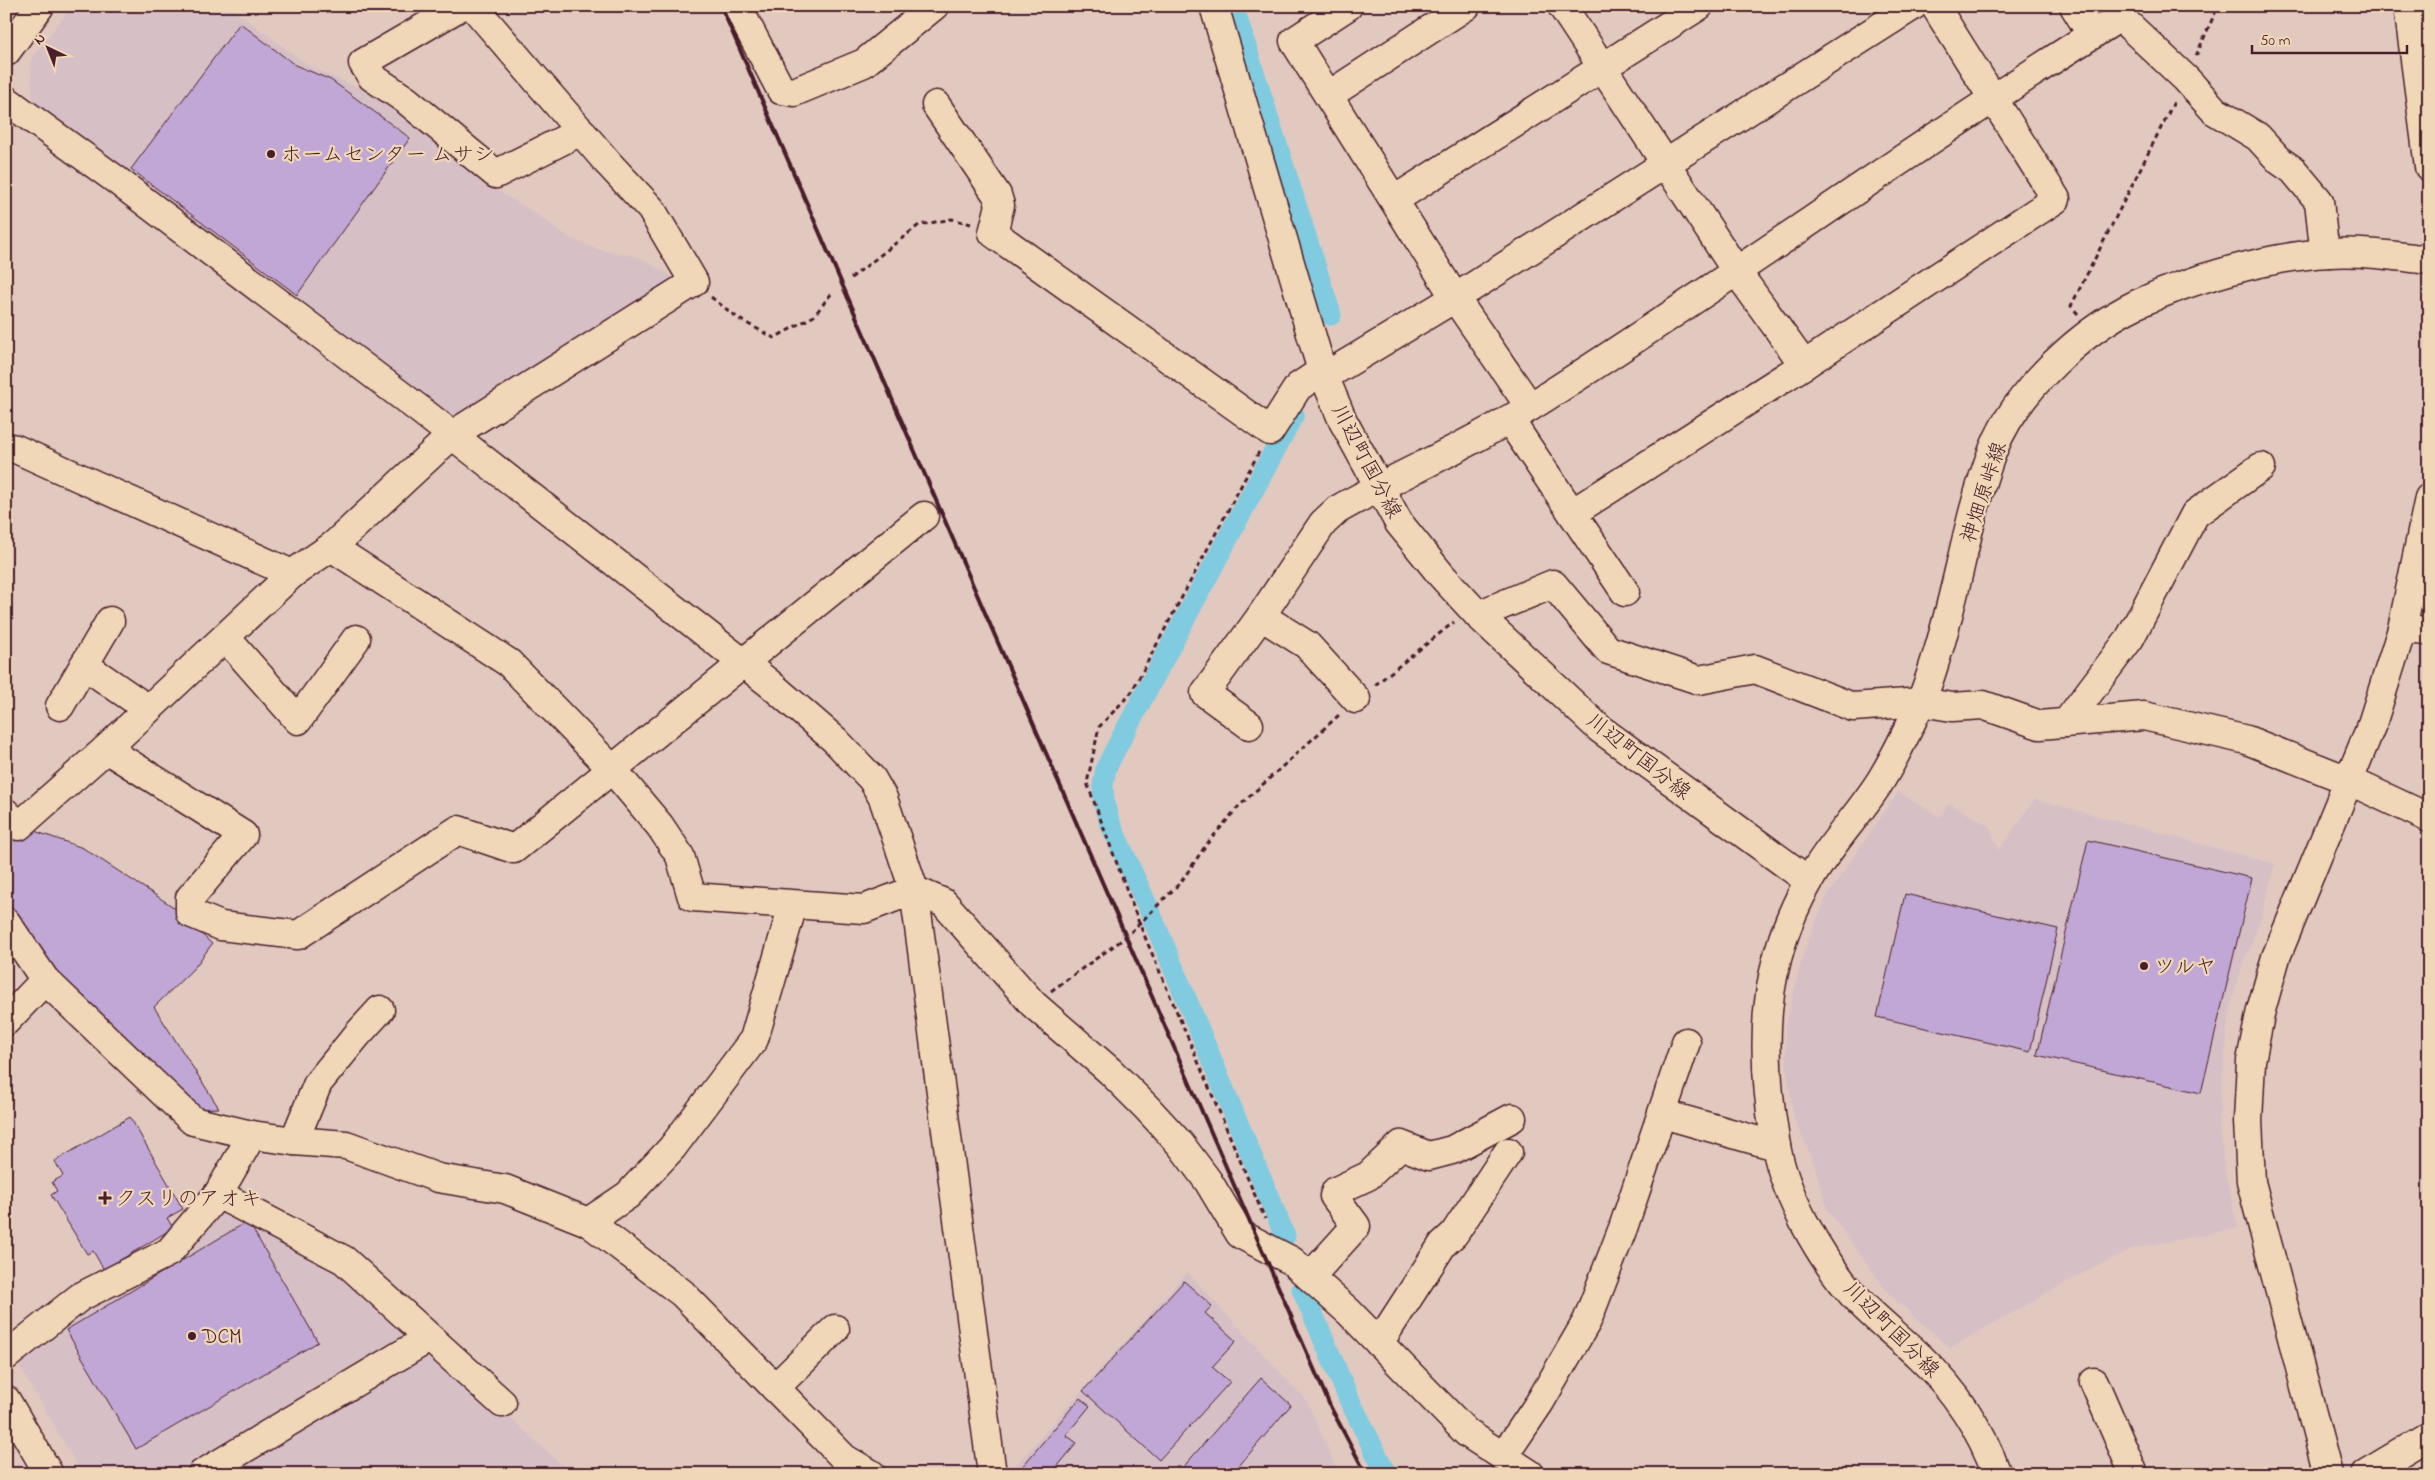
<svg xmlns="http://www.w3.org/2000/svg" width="2435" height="1480" font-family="'Indie Flower','Klee One',sans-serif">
  <rect width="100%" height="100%" fill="#e1c9c0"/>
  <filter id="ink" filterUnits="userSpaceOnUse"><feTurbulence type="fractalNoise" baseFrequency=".02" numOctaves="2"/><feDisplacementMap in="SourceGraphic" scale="10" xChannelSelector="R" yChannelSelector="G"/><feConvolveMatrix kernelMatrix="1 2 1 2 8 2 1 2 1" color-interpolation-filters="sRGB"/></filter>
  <g filter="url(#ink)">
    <g fill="#d7bfc6">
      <path d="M 72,6 L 228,6 L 311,67 L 370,93 L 416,117 L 495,189 L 530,210 L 570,238 L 596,249 L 639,257 L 670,275 L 669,287 L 453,423 L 33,102 L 30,60 Z"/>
      <path d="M 1898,792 L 1940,817 L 1949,803 L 1989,826 L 1999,850 L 2035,799 L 2275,864 L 2261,918 L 2235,987 L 2228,1025 L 2221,1093 L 2219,1120 L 2225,1172 L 2238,1228 L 2131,1249 L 2081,1274 L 1950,1348 L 1888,1293 L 1827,1209 L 1814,1164 L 1794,1119 L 1787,1072 L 1785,1029 L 1804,950 L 1827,896 Z"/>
      <path d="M 218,1201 L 342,1264 L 417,1335 L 181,1474 L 82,1474 L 14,1357 Z"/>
      <path d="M 1187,1272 L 1307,1401 L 1339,1474 L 1008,1474 Z"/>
      <path d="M 432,1347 L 572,1474 L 222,1474 Z"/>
    </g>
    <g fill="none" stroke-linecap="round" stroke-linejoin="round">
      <g stroke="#80cbe0" stroke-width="21">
        <path d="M 1233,6 L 1331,315"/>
        <path d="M 1285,1236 L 1148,907 L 1110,823 L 1104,804 L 1103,786 L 1106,768 L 1114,752 L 1294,414"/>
        <path d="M 1302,1289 L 1349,1399 L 1386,1474"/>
      </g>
    </g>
    <g fill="#c0a7d5" stroke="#4a1f2b">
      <path d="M 240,23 L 295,65 L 331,80 L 410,138 L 297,295 L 131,169 Z"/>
      <path d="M 26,828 L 83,848 L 172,906 L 212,944 L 195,967 L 154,1007 L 219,1108 L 193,1109 L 43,960 L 6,900 L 6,849 Z"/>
      <path d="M 2088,840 L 2252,878 L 2201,1093 L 2037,1055 Z"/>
      <path d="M 1905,894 L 2058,929 L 2030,1052 L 1877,1017 Z"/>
      <path d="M 130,1117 L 183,1209 L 167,1218 L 173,1228 L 104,1270 L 93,1251 L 87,1254 L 51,1195 L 57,1191 L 52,1182 L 63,1176 L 55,1161 Z"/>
      <path d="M 248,1221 L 318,1342 L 136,1449 L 66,1330 Z"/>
      <path d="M 1184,1281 L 1212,1306 L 1205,1313 L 1236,1341 L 1212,1367 L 1230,1382 L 1159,1460 L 1083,1391 Z"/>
      <path d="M 1261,1378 L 1291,1405 L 1232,1474 L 1181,1474 L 1179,1472 Z"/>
      <path d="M 1080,1398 L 1090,1406 L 1066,1435 L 1077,1443 L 1051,1474 L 1016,1474 Z"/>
    </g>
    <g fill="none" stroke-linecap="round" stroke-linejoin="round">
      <g stroke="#4a1f2b" stroke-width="31">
        <g id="minor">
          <path d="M 461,6 L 363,63 L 372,77 L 406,100 L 496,174 L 581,131"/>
          <path d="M 737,6 L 781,90 L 794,92 L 864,63 L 934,6"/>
          <path d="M 1214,6 L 1322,371 L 1343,421 L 1399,523 L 1442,576 L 1478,615 L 1600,729 L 1809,881"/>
          <path d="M 1348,6 L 1294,41 L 1455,298 L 1530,407"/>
          <path d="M 1562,6 L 1737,272 L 1804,365"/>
          <path d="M 2074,6 L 2092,35"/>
          <path d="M 2408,6 L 2429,167"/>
          <path d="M 1329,95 L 1466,6"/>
          <path d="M 6,100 L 115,179 L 419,409 L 769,683 L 835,740 L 872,779 L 883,798 L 914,890 L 992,1474"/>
          <path d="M 936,105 L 997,195 L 1000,205 L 993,233 L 1270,431 L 1298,387 L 1322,371"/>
          <path d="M 1394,200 L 1699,6"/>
          <path d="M 1324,377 L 1455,298 L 1913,6"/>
          <path d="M 1509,419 L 1625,592"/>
          <path d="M 6,447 L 16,449 L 292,574"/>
          <path d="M 1572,513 L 1804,365 L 2056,199 L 1935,6"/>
          <path d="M 334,545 L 339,552 L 509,663 L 613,770 L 660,826 L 680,856 L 692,897 L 864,909 L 914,890 L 944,903 L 1033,1004 L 1110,1071 L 1147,1108 L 1181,1145 L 1208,1181 L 1240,1234 L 1292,1261 L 1349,1312 L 1467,1433 L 1530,1474"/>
          <path d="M 1478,615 L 1553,584 L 1608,650 L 1699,680 L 1755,669 L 1853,707 L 1921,702 L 1952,707 L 1983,705 L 2040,725 L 2144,716 L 2247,740 L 2350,781 L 2429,818"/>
          <path d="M 1261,616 L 1307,645 L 1356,699"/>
          <path d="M 2402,629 L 2429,631"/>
          <path d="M 226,638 L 298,720 L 356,639"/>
          <path d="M 84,665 L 148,709"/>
          <path d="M 60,706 L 110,621"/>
          <path d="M 2066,723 L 2130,638 L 2195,514 L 2261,467"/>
          <path d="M 1249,725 L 1205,693 L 1261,616 L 1323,523 L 1337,510 C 1400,474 1468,446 1530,407 C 1729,281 1920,142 2120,17 L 2186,79 L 2215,111 L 2258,137 L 2280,161 L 2293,170 L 2319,201 L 2323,238 L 2328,253"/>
          <path d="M 106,749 L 243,835 L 190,898 L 190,913 L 221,926 L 298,935 L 458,830 L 514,849 L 924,516"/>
          <path d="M 6,813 L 19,826 L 106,749 L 292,574 L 334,545 L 452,435 L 694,282 L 651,209 L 608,163 L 473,6"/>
          <path d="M 6,922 L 45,980 L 193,1121 L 252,1135 L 294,1141 L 346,1145 L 438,1178 L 505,1189 L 588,1222 L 682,1293 L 845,1459 L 871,1474"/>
          <path d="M 6,1021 L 45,980"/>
          <path d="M 1663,1114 L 1776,1146"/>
          <path d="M 294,1141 L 318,1083 L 358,1034 L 380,1010"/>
          <path d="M 218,1194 L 344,1260 L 502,1403"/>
          <path d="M 588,1222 L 628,1195 L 672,1148 L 754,1039 L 793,905"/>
          <path d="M 1310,1277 L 1356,1226 L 1334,1196 L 1336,1191 L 1368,1176 L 1401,1145 L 1429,1156 L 1452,1150 L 1512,1118"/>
          <path d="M 1379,1343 L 1443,1244 L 1454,1234 L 1508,1152"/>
          <path d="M 6,1356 L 80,1297 L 169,1252 L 218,1194 L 252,1135"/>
          <path d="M 2094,1382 L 2134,1474"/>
          <path d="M 775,1388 L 835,1329"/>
          <path d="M 6,1400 L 49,1474"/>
          <path d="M 1503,1457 L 1540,1402 L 1587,1321 L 1623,1228 L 1686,1042"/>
          <path d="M 202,1474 L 429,1338"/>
          <path d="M 1997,1474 C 1981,1429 1955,1390 1920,1357 C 1898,1336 1873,1317 1853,1295 C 1818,1255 1783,1192 1775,1140 C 1760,1049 1761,964 1809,881 C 1829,845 1859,815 1881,780 C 1895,757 1908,730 1919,706 C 1926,691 1931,674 1936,658 C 1958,590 1967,517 1993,450 C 2016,391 2081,331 2137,304 C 2190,279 2270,256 2329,253 C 2362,251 2396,256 2429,260"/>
          <path d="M 2328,1474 L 2251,1182 L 2248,1121 L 2251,1061 L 2261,1010 L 2276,957 L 2372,724 L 2402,629 L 2429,498"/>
          <path d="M 2365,1474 L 2429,1436"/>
        </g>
      </g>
      <g stroke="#4a1f2b" stroke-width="31">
        <path id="major" d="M 6,52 L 40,6"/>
      </g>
      <g stroke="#4a1f2b" stroke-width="3" stroke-dasharray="5 4" stroke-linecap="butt">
        <path d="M 2196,56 L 2218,6"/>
        <path d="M 851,278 L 919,225 L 952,219 L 971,224"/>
        <path d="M 711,297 L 739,319 L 774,338 L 814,316 L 831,294"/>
        <path d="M 2078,314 L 2071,306 L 2175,100"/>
        <path d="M 1259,452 L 1131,693 L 1099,727 L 1087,783 L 1139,923 L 1265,1219"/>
        <path d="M 1375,685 L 1454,622"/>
        <path d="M 1051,991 L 1126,937 L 1181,882 L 1206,845 L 1238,807 L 1339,715"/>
      </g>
      <use href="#minor" stroke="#efd7b7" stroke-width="28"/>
      <use href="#major" stroke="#efd7b7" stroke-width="28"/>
      <path stroke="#4a1f2b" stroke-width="4" d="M 721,6 L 1331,1408 L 1366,1474"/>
    </g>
  </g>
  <g fill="#4a1f2b" stroke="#efd7b7" stroke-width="2">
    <circle cx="271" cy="154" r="5"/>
    <circle cx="2144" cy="966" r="5"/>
    <path d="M102.5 1190.5h5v5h5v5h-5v5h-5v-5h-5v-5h5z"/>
    <circle cx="192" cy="1336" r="5"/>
  </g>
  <g text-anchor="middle" stroke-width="4.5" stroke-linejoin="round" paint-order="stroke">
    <g font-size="21" fill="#4a1f2b" stroke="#efd7b7" text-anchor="start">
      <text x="281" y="161">ホームセンター ムサシ</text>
      <text x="2154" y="973">ツルヤ</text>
      <text x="115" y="1205">クスリのアオキ</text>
      <text x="202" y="1343">DCM</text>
    </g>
    <g font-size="21" fill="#4a1f2b" stroke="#efd7b7">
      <text transform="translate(1367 461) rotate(62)" y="7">川辺町国分線</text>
      <text transform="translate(1983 492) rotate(-72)" y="7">神畑原峠線</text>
      <text transform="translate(1639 756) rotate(38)" y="7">川辺町国分線</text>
      <text transform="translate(1892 1329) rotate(45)" y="7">川辺町国分線</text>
    </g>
  </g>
  <rect width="2435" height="1480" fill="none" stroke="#efd7b7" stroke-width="25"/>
  <rect x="12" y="12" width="2410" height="1455" fill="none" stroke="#4a1f2b" stroke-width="2" filter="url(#ink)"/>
  <g transform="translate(48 48) rotate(317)" stroke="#efd7b7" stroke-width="4" paint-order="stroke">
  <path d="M0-4L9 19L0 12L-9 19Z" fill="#4a1f2b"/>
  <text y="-8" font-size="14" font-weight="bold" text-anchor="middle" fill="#4a1f2b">N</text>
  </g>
  <path d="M2252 45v8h155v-8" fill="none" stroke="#4a1f2b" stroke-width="2.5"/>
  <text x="2260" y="45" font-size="15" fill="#4a1f2b" stroke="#efd7b7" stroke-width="4" paint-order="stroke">50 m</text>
</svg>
